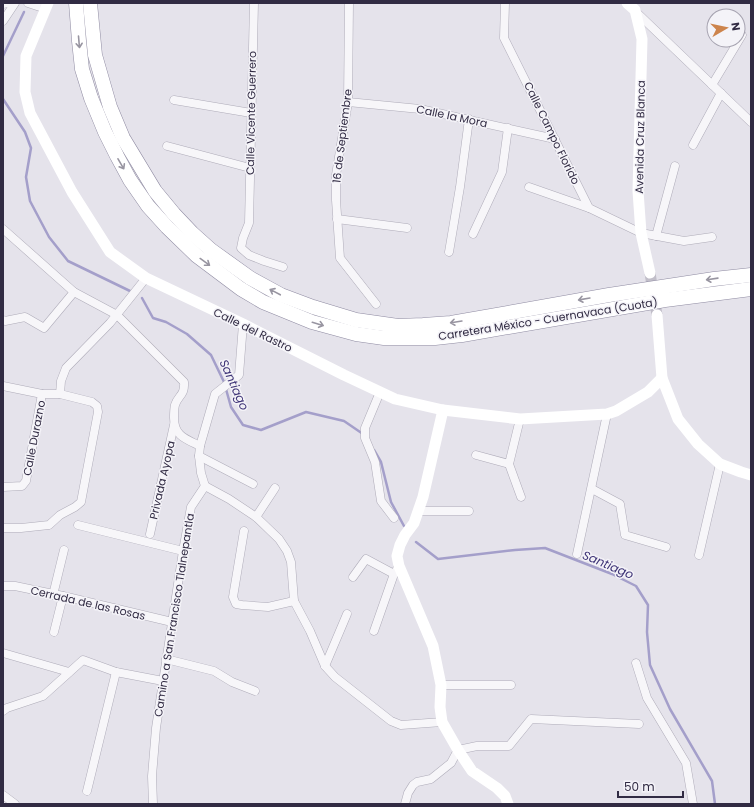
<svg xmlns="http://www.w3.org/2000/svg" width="754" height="807" font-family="Poppins,sans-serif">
  <rect width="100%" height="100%" fill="#e5e3eb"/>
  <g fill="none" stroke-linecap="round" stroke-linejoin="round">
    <g stroke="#a49fca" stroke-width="2.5">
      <path d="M 3,56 L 24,12"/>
      <path d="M 3,99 L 25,132 L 31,148 L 26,177 L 30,201 L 49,237 L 68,261 L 130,291"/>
      <path d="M 142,298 L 153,318 L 166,322 L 187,334 L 211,355 L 224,382 L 231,407 L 243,425 L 261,430 L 306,412 L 344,421 L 363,434"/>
      <path d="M 374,450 L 381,462 L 391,502 L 404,526"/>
      <path d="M 416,542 L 438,559 L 515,550 L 545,548 L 612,574 L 636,586 L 648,605 L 647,632 L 650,665 L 670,709 L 712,781 L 715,804"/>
    </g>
    <path stroke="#c1bec9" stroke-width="11" stroke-dasharray="11 5.5" stroke-linecap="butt" d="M 650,273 L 657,315"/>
    <g stroke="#afacb9" stroke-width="9">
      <g id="minor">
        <path d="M 28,3 L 46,9"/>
        <path d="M 254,3 L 249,223 L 243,238 L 241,248 L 249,255 L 264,261 L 283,267"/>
        <path d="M 349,3 L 348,102 L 336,175 L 336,200 L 340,258 L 376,304"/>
        <path d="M 505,3 L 504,38 L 589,208 L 641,233 L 684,241 L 712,237"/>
        <path d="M 3,4 L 7,3"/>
        <path d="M 635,11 L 751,122"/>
        <path d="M 3,21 L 15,3"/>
        <path d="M 712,85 L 742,35 L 738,30"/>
        <path d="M 174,100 L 251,113"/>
        <path d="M 348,102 L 420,109 L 555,139"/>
        <path d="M 693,145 L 721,93"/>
        <path d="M 167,146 L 250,168"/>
        <path d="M 529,187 L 589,208"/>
        <path d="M 337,219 L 407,228"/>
        <path d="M 3,229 L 74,292 L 117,315 L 184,382 C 185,396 178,395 175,405 C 174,409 174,414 174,418 C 174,436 186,439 200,446"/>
        <path d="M 473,234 L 502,172 L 508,128"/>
        <path d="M 656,236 L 675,166"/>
        <path d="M 449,252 L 460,187 L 469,119"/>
        <path d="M 3,320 L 5,321 L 25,317 L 44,328 L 74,292"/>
        <path d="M 3,386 L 42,394 L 60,394 L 92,402 L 97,406 L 98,412 L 81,502 L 75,507 L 60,515 L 49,525 L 21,528 L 3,528"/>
        <path d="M 380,392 L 365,428 L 365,438 L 375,462 L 381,501 L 394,518"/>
        <path d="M 60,394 L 61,381 L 66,368 L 110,323 L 146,278"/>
        <path d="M 476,455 L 509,464 L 520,419"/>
        <path d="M 199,456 L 253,484"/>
        <path d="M 509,464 L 521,497"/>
        <path d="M 205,486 L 229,499 L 256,517 L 279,539 L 287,551 L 291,562 L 294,601 L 310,631 L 325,666 L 335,677 L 391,721 L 401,725 L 442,722"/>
        <path d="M 3,487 L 22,486 L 26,481 L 42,394"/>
        <path d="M 592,489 L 620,504 L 625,535 L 666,547"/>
        <path d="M 419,511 L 469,511"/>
        <path d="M 256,517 L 275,488"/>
        <path d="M 78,525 L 183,551"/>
        <path d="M 244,531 L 233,597 L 236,604 L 242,605 L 268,607 L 294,601"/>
        <path d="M 150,534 L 174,425"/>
        <path d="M 577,554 L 607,414"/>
        <path d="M 699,555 L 720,464"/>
        <path d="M 353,577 L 366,559 L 394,574"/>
        <path d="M 3,586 L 15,586 L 63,596 L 172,622"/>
        <path d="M 53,595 L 64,550"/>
        <path d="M 374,631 L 394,574 L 399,566"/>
        <path d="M 54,632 L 63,596"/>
        <path d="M 3,653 L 69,672"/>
        <path d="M 166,659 L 214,671 L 232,682 L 255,691"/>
        <path d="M 636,663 L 647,698 L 686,763 L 693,804"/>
        <path d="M 325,666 L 347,614"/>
        <path d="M 441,685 L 511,685"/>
        <path d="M 3,711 L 7,708 L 43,696 L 83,660 L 116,672 L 163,681"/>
        <path d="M 87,791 L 116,672"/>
        <path d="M 3,795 L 15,804"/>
        <path d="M 153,804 L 152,776 L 156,728 L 183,551 L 191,507 L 205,486 L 201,473 L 199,456 L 200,446 L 215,394 L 239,375 L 243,324"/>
        <path d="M 405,804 L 408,793 L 413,785 L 417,782 L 431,779 L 451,763 L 458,750 L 477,746 L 509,746 L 531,719 L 639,724"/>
      </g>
    </g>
    <g stroke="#8f8ba2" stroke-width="15">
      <g id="motorway">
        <path d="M 76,3 L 79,41 L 82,69 L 91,98 L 105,132 L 117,156 L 130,180 L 148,206 L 167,227 L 197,256 L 241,289 L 263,302 L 312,322 L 356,334 L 384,338 L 435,338 L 462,335 L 665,300 L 751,289"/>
        <path d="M 90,3 L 95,55 L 110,107 L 123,138 L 155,191 L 174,214 L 192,233 L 211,250 L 250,278 L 281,295 L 313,307 L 356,320 L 398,326 L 423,325 L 451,323 L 609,295 L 714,279 L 751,275"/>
      </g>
    </g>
    <use href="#minor" stroke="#f7f6f9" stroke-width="8"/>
    <g stroke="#fff" stroke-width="11">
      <path d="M 48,3 L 26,56 L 25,92 L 30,113 L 72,192 L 110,252 L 146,278 L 243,324 L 344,375 L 395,399 L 443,410 L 520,419 L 607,414 L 616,411 L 648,392 L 662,378"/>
      <path d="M 627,3 L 635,10 L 642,39 L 638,191 L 641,233 L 650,273"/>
      <path d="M 657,315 L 662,378 L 678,419 L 698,444 L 720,464 L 741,472 L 751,475"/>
      <path d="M 443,410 L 423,497 L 414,523 L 405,535 L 400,545 L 397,556 L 399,566 L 433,646 L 441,685 L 440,707 L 442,722 L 458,750 L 472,771 L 497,788 L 505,796 L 508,804"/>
    </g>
    <use href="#motorway" stroke="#fff" stroke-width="14"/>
  </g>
  <defs><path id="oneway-shaft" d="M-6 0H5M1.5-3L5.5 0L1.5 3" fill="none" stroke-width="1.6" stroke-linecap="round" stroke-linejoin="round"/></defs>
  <g stroke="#9895a1">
    <use href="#oneway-shaft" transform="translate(79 42) rotate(85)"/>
    <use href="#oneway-shaft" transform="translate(121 164) rotate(60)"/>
    <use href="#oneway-shaft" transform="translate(205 262) rotate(36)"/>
    <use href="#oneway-shaft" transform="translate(712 279) rotate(172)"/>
    <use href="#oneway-shaft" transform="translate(275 292) rotate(-152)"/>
    <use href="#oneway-shaft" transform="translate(584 299) rotate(170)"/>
    <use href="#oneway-shaft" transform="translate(456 322) rotate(171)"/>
    <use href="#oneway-shaft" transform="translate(318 324) rotate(17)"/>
  </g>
  <g text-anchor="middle" stroke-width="3" stroke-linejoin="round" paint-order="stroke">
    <g font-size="11" fill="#312b43" stroke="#f4f3f8">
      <text transform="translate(251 113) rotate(-89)" y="4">Calle Vicente Guerrero</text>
      <text transform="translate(452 116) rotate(12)" y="4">Calle la Mora</text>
      <text transform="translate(552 133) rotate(64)" y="4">Calle Campo Florido</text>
      <text transform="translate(342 136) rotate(-83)" y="4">16 de Septiembre</text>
      <text transform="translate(640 137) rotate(-89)" y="4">Avenida Cruz Blanca</text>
      <text transform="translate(548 319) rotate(-9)" y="4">Carretera México - Cuernavaca (Cuota)</text>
      <text transform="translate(253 330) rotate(26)" y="4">Calle del Rastro</text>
      <text transform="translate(34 438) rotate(-79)" y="4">Calle Durazno</text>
      <text transform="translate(162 480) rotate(-77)" y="4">Privada Ayopa</text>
      <text transform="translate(88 603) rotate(13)" y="4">Cerrada de las Rosas</text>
      <text transform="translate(174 615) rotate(-81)" y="4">Camino a San Francisco Tlalnepantla</text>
    </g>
    <g font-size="12" font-style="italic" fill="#3f3577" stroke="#f4f3f8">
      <text transform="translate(234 385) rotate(66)" y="4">Santiago</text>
      <text transform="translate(608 565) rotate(23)" y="4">Santiago</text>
    </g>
  </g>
  <rect width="754" height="807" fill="none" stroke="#312b43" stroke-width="8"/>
  <g transform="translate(726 28) rotate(81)"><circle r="19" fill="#f4f3f8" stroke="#a6a3b0"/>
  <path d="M0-3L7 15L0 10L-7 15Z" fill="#cd844c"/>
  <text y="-6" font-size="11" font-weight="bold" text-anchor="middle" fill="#312b43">N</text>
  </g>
  <path d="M618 791v6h65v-6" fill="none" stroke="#312b43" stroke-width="2"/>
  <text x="624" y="791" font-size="12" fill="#312b43" stroke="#f4f3f8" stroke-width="3" paint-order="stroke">50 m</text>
</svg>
